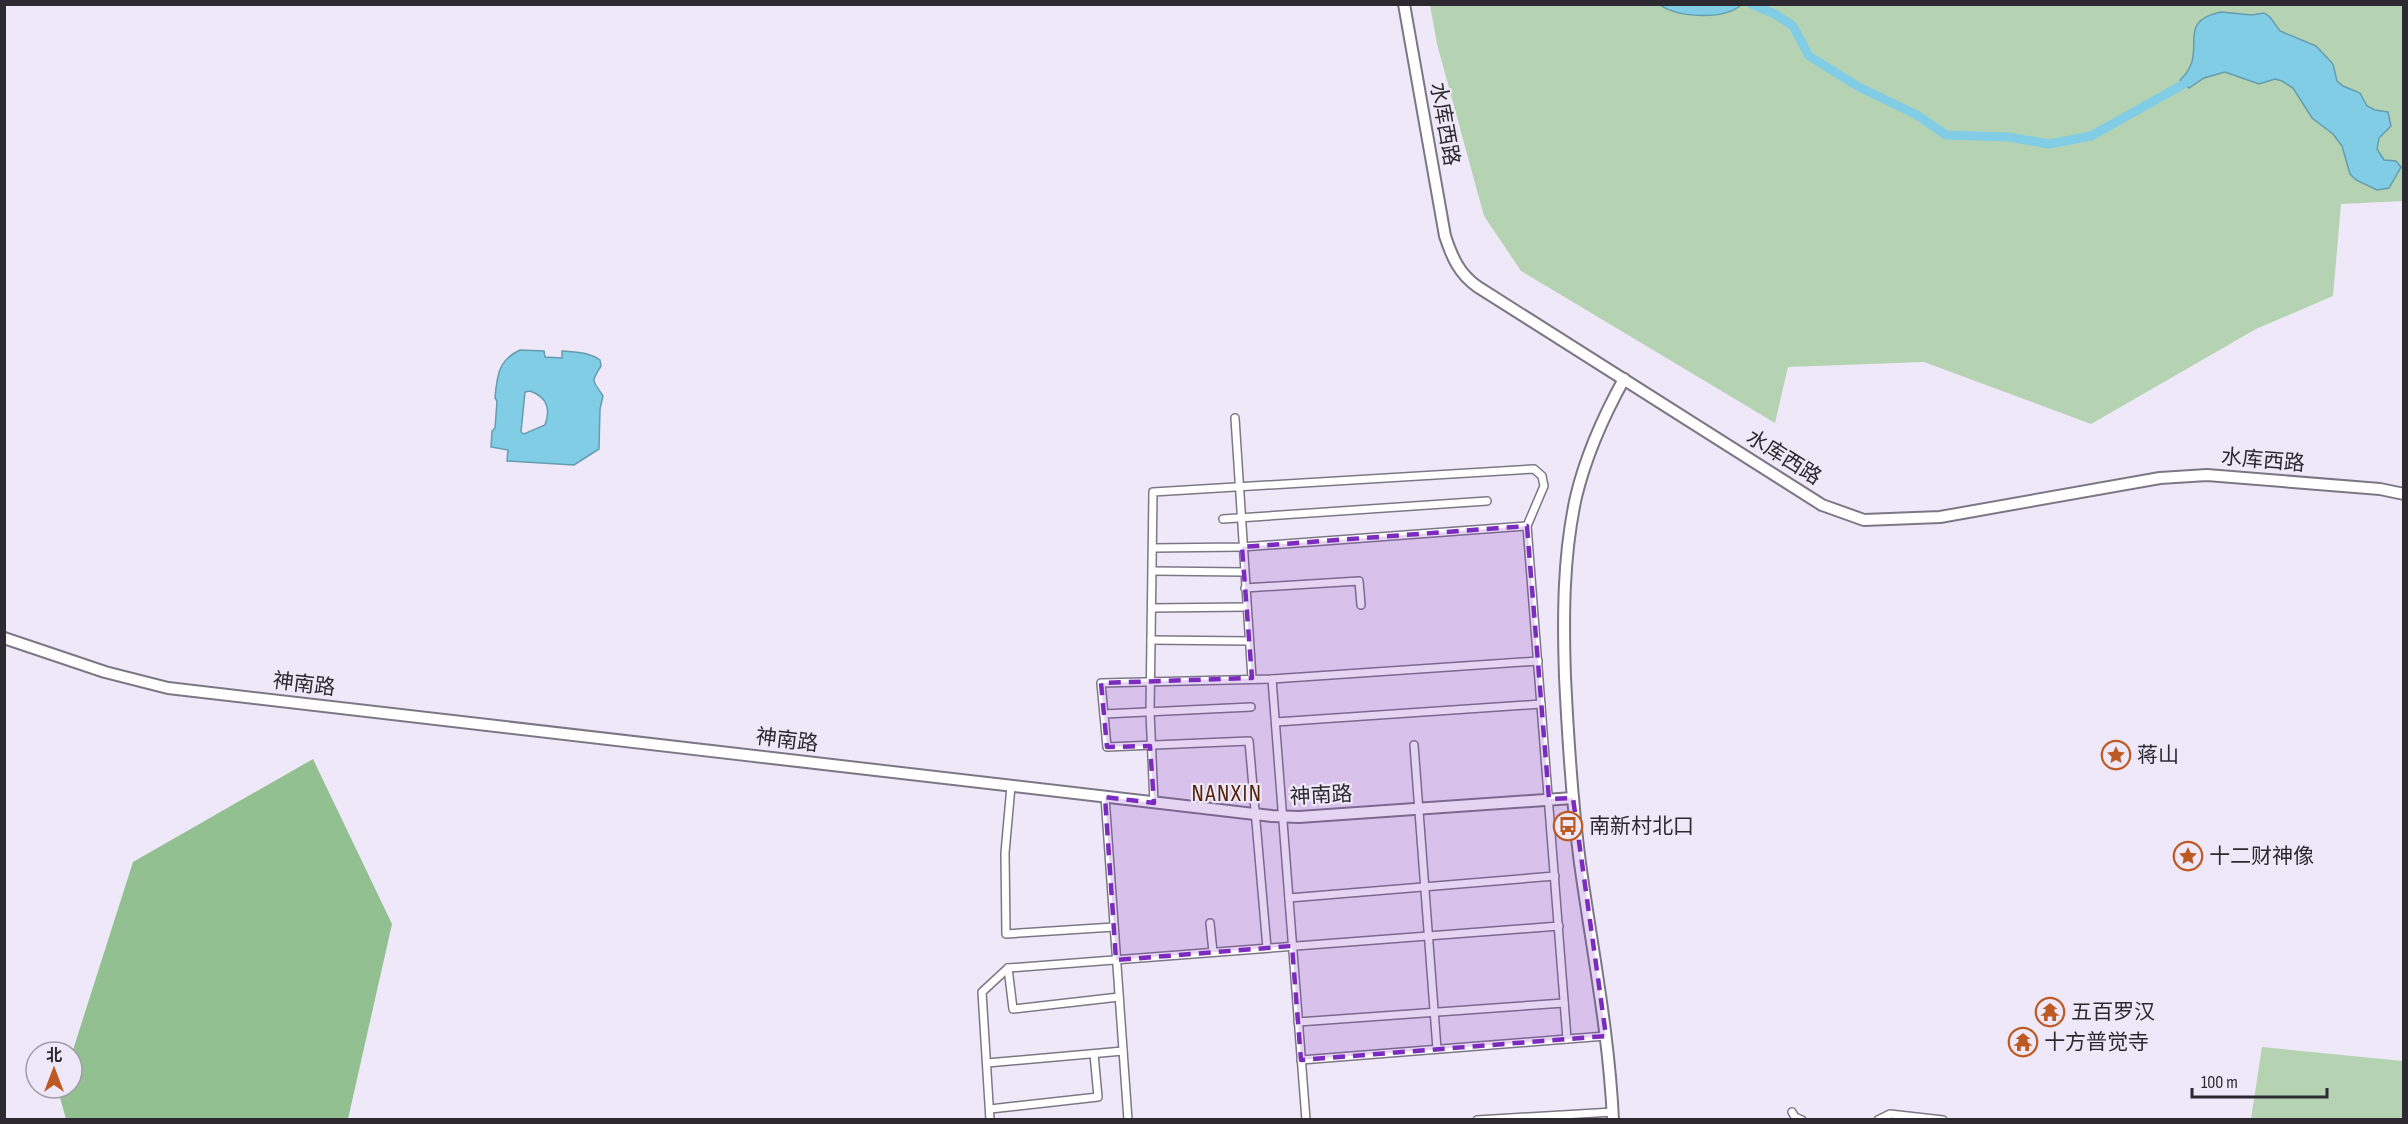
<svg xmlns="http://www.w3.org/2000/svg" width="2408" height="1124" font-family="'Sofia Sans Condensed','Noto Sans SC',sans-serif">
  <rect width="100%" height="100%" fill="#efe8f8"/>
  <g fill="#b5d3b3">
    <path d="M 1430,5 L 2403,5 L 2403,201 L 2341,204 L 2333,296 L 2256,329 L 2091,424 L 1924,362 L 1788,367 L 1775,423 L 1521,271 L 1484,216 L 1437,44 Z"/>
    <path d="M 2262,1047 L 2403,1061 L 2403,1119 L 2251,1119 Z"/>
  </g>
  <path fill="#92c090" d="M 313,759 L 392,924 L 348,1119 L 66,1119 L 59,1094 L 61,1088 L 72,1088 L 72,1053 L 133,862 Z"/>
  <g fill="#80cde5" stroke="#679caf" stroke-width="1.5" fill-rule="evenodd">
    <path d="M 1660,5 L 1741,5 C 1724,20 1679,18 1660,5 Z"/>
    <path d="M 2221,12 L 2252,15 L 2264,13 L 2270,17 L 2280,31 L 2316,46 L 2333,64 L 2337,81 L 2343,86 L 2360,93 L 2367,106 L 2375,110 L 2388,112 L 2391,126 L 2379,138 L 2377,149 L 2384,160 L 2396,161 L 2401,167 L 2389,188 L 2377,190 L 2356,180 L 2350,174 L 2342,146 L 2333,134 L 2312,118 L 2293,88 L 2282,81 L 2275,79 L 2259,84 L 2225,72 L 2204,78 L 2189,88 L 2180,80 C 2211,52 2172,22 2221,12 Z"/>
    <path d="M 520,350 L 544,351 L 545,357 L 562,358 L 562,351 C 576,352 589,352 600,360 L 601,366 C 590,383 593,380 603,396 L 600,409 L 599,449 L 574,465 L 507,461 L 508,450 L 491,447 L 492,431 L 495,428 L 497,401 L 495,398 C 497,376 498,360 520,350 ZM 530,391 C 547,397 551,409 545,425 L 524,434 L 521,432 L 525,392 Z"/>
  </g>
  <g fill="none" stroke-linecap="round" stroke-linejoin="round">
    <path stroke="#80cde5" stroke-width="9" d="M 1751,4 L 1775,14 L 1793,26 L 1809,56 L 1859,87 L 1917,115 L 1946,135 L 2008,137 L 2049,144 L 2091,136 L 2184,84"/>
    <g stroke="#7d7785" stroke-width="10">
      <g id="street">
        <path d="M 1235,418 L 1252,678"/>
        <path d="M 1223,519 L 1487,501"/>
        <path d="M 1153,548 L 1242,547 L 1527,526"/>
        <path d="M 1153,571 L 1244,572"/>
        <path d="M 1245,588 L 1359,581 L 1361,605"/>
        <path d="M 1152,608 L 1247,607"/>
        <path d="M 1151,640 L 1249,641"/>
        <path d="M 1272,679 L 1306,1120"/>
        <path d="M 1104,714 L 1251,707"/>
        <path d="M 1276,722 L 1541,704"/>
        <path d="M 1414,745 L 1437,1049"/>
        <path d="M 1011,786 L 1005,853 L 1006,934 L 1114,927"/>
        <path d="M 1105,797 L 1128,1120"/>
        <path d="M 1154,803 L 1150,712 L 1153,492 L 1534,469 L 1542,476 L 1544,486 L 1527,526 L 1567,1039 L 1301,1060"/>
        <path d="M 1289,898 L 1555,876"/>
        <path d="M 1210,923 L 1213,952"/>
        <path d="M 1267,948 L 1249,741 L 1107,747 L 1101,683 L 1272,679 L 1538,661"/>
        <path d="M 1008,968 L 1013,1009 L 1119,997"/>
        <path d="M 1298,1022 L 1564,1003"/>
        <path d="M 1567,1039 L 1606,1036"/>
        <path d="M 987,1063 L 1123,1051"/>
        <path d="M 990,1109 L 1098,1097 L 1094,1054"/>
        <path d="M 1792,1112 L 1795,1117 L 1802,1120"/>
        <path d="M 990,1120 L 982,992 L 1008,968 L 1559,926"/>
        <path d="M 1477,1120 L 1613,1112"/>
        <path d="M 1878,1120 L 1890,1114 L 1943,1120"/>
      </g>
    </g>
    <g stroke="#7d7785" stroke-width="14">
      <g id="secondary">
        <path d="M 1404,4 L 1445,236 C 1452,257 1459,274 1478,287 L 1822,505 L 1864,520 L 1940,517 L 2160,478 L 2207,475 L 2380,489 L 2404,494"/>
        <path d="M 4,638 L 105,672 L 168,688 L 1272,816 L 1299,817 L 1573,798"/>
        <path d="M 1613,1120 C 1609,1033 1592,949 1580,863 C 1572,802 1568,739 1565,677 C 1563,617 1563,556 1576,497 C 1586,455 1603,417 1624,379"/>
      </g>
    </g>
    <use href="#street" stroke="#fff" stroke-width="7"/>
    <use href="#secondary" stroke="#fff" stroke-width="10"/>
  </g>
  <path fill="#7b2cbf" fill-opacity="0.2" stroke="#7b2cbf" stroke-width="4.5" stroke-dasharray="12 8" stroke-linejoin="round" d="M 1527,526 L 1549,799 L 1573,798 L 1606,1036 L 1301,1060 L 1292,946 L 1116,960 L 1105,797 L 1154,803 L 1150,746 L 1107,747 L 1101,683 L 1252,678 L 1242,547 Z"/>
  <defs>
    <g id="sight-ring" transform="scale(1.5)"><circle r="9.5" fill="#efe8f8" stroke="#bd5a24" stroke-width="1.5"/><path d="M0-6L1.8-2.2L6-1.7L2.9 1.2L3.7 5.4L0 3.3L-3.7 5.4L-2.9 1.2L-6-1.7L-1.8-2.2Z" fill="#bd5a24"/></g>
    <g id="bus-ring" transform="scale(1.5)"><circle r="9.5" fill="#efe8f8" stroke="#bd5a24" stroke-width="1.5"/><path d="M-5-6H5V4H4V6H2V4H-2V6H-4V4H-5ZM-3.5-4V0h7V-4ZM-3.5 1.2v1.5H-2V1.2ZM2 1.2v1.5H3.5V1.2Z" fill="#bd5a24"/></g>
    <g id="temple-ring" transform="scale(1.5)"><circle r="9.5" fill="#efe8f8" stroke="#bd5a24" stroke-width="1.5"/><path d="M0-6L5-2H3V0L6.5 2.5H4V6H1.5V3h-3V6H-4V2.5H-6.5L-3 0V-2H-5Z" fill="#bd5a24"/></g>
  </defs>
  <g fill-rule="evenodd">
    <use href="#sight-ring" x="2116" y="755"/>
    <use href="#bus-ring" x="1568" y="826"/>
    <use href="#sight-ring" x="2188" y="856"/>
    <use href="#temple-ring" x="2050" y="1012"/>
    <use href="#temple-ring" x="2023" y="1042"/>
  </g>
  <g text-anchor="middle" stroke-width="4.5" stroke-linejoin="round" paint-order="stroke">
    <g font-size="21" fill="#2c2a30" stroke="#efe8f8">
      <text transform="translate(1445 124) rotate(80)" y="7">水库西路</text>
      <text transform="translate(1784 457) rotate(32)" y="7">水库西路</text>
      <text transform="translate(2263 460) rotate(5)" y="7">水库西路</text>
      <text transform="translate(304 684) rotate(7)" y="7">神南路</text>
      <text transform="translate(787 740) rotate(7)" y="7">神南路</text>
      <text transform="translate(1321 795) rotate(-3)" y="7">神南路</text>
    </g>
    <g font-size="21" fill="#2c2a30" stroke="#efe8f8" text-anchor="start">
      <text x="2137" y="762">蒋山</text>
      <text x="1589" y="833">南新村北口</text>
      <text x="2209" y="863">十二财神像</text>
      <text x="2071" y="1019">五百罗汉</text>
      <text x="2044" y="1049">十方普觉寺</text>
    </g>
    <g font-size="24" letter-spacing="1.5" fill="#532309" stroke="#efe8f8">
      <text x="1227" y="801">NANXIN</text>
    </g>
  </g>
  <rect width="2408" height="1124" fill="none" stroke="#2c2a30" stroke-width="12"/>
  <g transform="translate(54 1070)"><circle r="28" fill="#efe8f8" stroke="#a19ca8" stroke-width="1.5"/>
  <path d="M0-4.5L10 22L0 15L-10 22Z" fill="#bd5a24"/>
  <text y="-9" font-size="16" font-weight="bold" text-anchor="middle" fill="#2c2a30">北</text>
  </g>
  <path d="M2192 1088v9h135v-9" fill="none" stroke="#2c2a30" stroke-width="3"/>
  <text x="2201" y="1088" font-size="18" fill="#2c2a30" stroke="#efe8f8" stroke-width="4.5" paint-order="stroke">100 m</text>
</svg>
